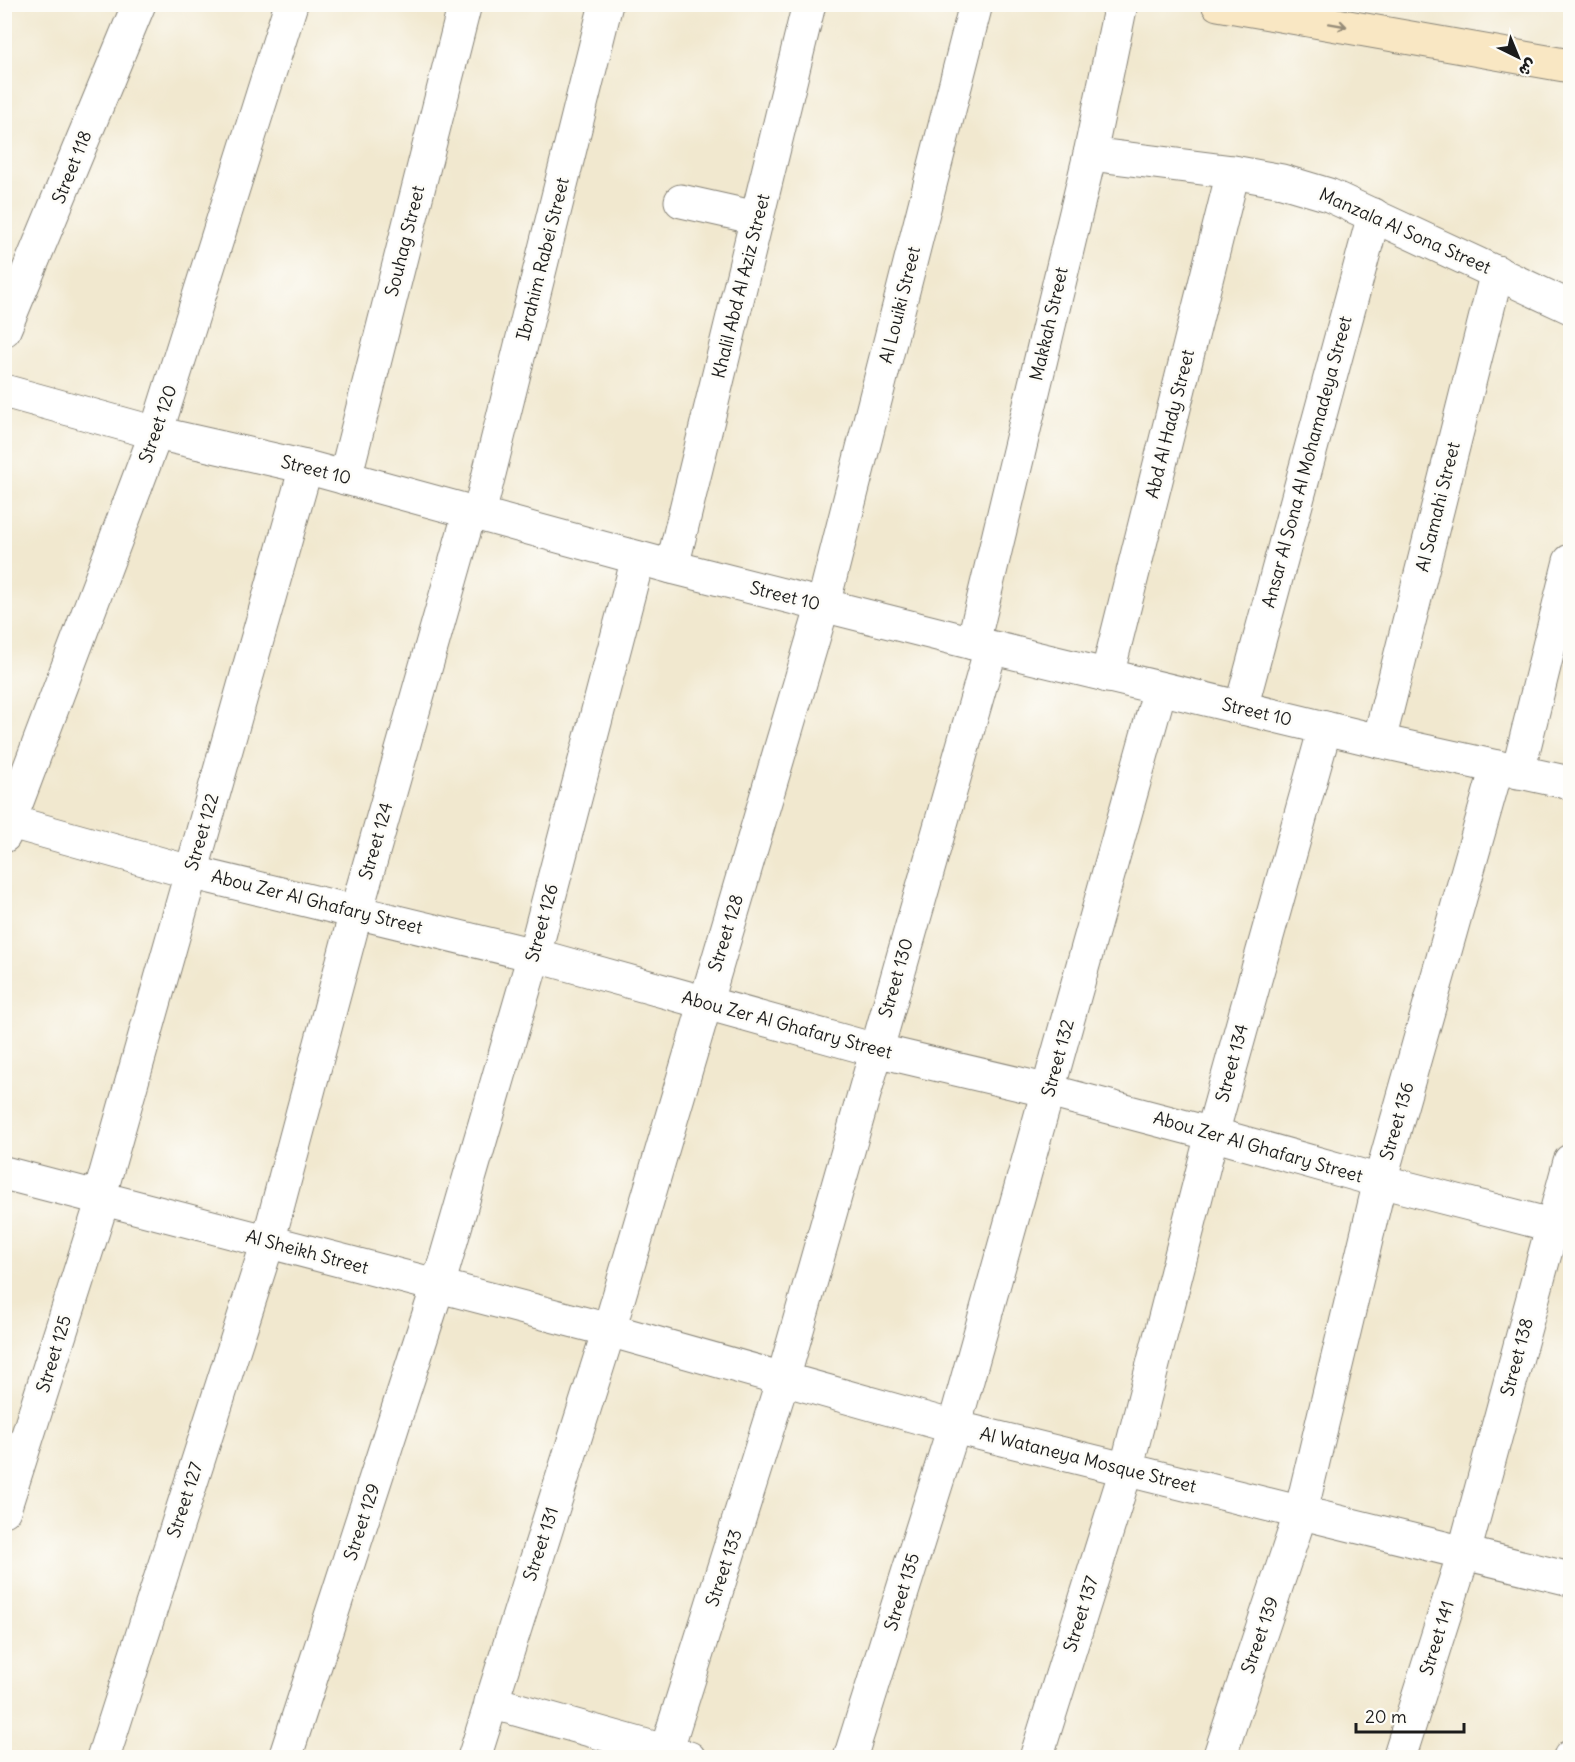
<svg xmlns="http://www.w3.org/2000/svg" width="1575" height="1762" font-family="Delius,'Playpen Sans Arabic',sans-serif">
  <rect width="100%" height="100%" fill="#fdfcf7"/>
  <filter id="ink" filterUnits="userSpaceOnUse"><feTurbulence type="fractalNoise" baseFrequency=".0167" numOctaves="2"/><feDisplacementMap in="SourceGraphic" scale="12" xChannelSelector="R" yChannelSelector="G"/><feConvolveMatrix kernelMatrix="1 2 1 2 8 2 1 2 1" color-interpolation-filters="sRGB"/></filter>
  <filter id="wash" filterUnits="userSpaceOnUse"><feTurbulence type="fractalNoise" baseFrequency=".008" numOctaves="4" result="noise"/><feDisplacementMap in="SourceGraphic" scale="24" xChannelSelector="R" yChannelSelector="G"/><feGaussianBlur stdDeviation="1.35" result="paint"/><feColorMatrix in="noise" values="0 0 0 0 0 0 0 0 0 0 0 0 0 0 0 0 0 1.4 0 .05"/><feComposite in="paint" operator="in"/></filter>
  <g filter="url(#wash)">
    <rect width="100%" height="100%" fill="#f1e8cf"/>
  </g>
  <g filter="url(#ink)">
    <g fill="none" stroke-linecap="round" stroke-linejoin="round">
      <g stroke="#868276" stroke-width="35">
        <g id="street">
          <path d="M 1090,154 L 1233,172 L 1282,181 L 1329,195 L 1570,307"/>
          <path d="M 681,201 L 757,218"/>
          <path d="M 4,330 L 139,4"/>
          <path d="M 4,391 L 156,433 L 306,467 L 672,567 L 973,643 L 1379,741 L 1570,783"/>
          <path d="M 345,478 L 465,4"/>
          <path d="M 479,514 L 606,4"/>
          <path d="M 672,567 L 809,4"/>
          <path d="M 973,643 L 1090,154 L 1121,4"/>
          <path d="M 1107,676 L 1233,172"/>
          <path d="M 1241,708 L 1374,215"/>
          <path d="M 1379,741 L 1497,272"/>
          <path d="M 1518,772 L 1570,561"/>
          <path d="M 4,820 L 190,872 L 534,955 L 875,1050 L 1049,1091 L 1212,1134 L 1380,1181 L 1570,1230"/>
          <path d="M 4,836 L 156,433 L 291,4"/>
          <path d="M 4,1173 L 609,1330 L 954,1427 L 1570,1579"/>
          <path d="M 99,1198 L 306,467"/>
          <path d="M 4,1510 L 103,1199"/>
          <path d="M 491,1702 L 689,1758"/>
          <path d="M 103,1758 L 268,1242 L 356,912 L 470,511"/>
          <path d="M 285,1758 L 438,1286 L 534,955 L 638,558"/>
          <path d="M 474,1758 L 609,1330 L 823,605 L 976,4"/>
          <path d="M 664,1758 L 783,1379 L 991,648"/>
          <path d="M 850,1758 L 954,1427 L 1160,689"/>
          <path d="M 1036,1758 L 1126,1470 L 1212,1134 L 1325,728"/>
          <path d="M 1219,1758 L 1301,1512 L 1380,1181 L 1497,767"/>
          <path d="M 1399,1758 L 1464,1553 L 1570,1161"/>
          <path d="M 1570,1758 L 1570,1757"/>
        </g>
      </g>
      <g stroke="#868276" stroke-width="35">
        <path id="secondary" d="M 1218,4 L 1570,66"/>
      </g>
      <use href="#street" stroke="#fff" stroke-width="33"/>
      <use href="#secondary" stroke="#f9e7c3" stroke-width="33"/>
    </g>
    <defs><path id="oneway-shaft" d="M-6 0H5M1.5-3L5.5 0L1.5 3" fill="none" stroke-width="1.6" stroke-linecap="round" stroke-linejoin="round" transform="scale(1.5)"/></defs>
    <use stroke="#968c78" href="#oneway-shaft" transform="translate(1338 25) rotate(10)"/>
  </g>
  <g text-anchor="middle" stroke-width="5" stroke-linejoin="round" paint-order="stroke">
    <g font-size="18" fill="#1c1c1c" stroke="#fdfcf7">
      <text transform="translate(72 167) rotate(-68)" y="6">Street 118</text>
      <text transform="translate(1405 231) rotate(24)" y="6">Manzala Al Sona Street</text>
      <text transform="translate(405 241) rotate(-76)" y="6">Souhag Street</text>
      <text transform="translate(543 259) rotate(-76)" y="6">Ibrahim Rabei Street</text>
      <text transform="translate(741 286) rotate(-76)" y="6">Khalil Abd Al Aziz Street</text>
      <text transform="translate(900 305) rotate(-76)" y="6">Al Louiki Street</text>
      <text transform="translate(1049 324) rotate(-77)" y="6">Makkah Street</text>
      <text transform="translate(158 424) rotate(-71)" y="6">Street 120</text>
      <text transform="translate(1170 424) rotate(-76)" y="6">Abd Al Hady Street</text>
      <text transform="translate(1307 462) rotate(-75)" y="6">Ansar Al Sona Al Mohamadeya Street</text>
      <text transform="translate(316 470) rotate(14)" y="6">Street 10</text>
      <text transform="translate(1438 507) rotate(-76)" y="6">Al Samahi Street</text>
      <text transform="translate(785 596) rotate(14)" y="6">Street 10</text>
      <text transform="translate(1257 712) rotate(13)" y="6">Street 10</text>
      <text transform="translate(202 832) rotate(-74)" y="6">Street 122</text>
      <text transform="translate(376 841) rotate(-74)" y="6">Street 124</text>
      <text transform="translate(317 902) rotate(14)" y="6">Abou Zer Al Ghafary Street</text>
      <text transform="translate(542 923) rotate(-75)" y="6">Street 126</text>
      <text transform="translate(726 933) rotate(-73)" y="6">Street 128</text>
      <text transform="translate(896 978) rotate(-74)" y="6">Street 130</text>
      <text transform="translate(787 1025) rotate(15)" y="6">Abou Zer Al Ghafary Street</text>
      <text transform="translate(1058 1058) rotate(-75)" y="6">Street 132</text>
      <text transform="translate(1232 1063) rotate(-75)" y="6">Street 134</text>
      <text transform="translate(1397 1121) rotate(-74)" y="6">Street 136</text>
      <text transform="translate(1258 1147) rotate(16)" y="6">Abou Zer Al Ghafary Street</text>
      <text transform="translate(307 1252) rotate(15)" y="6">Al Sheikh Street</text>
      <text transform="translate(54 1354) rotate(-73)" y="6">Street 125</text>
      <text transform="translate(1517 1357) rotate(-75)" y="6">Street 138</text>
      <text transform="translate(1088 1460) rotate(14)" y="6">Al Wataneya Mosque Street</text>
      <text transform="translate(185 1500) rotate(-72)" y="6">Street 127</text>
      <text transform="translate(362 1522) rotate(-72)" y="6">Street 129</text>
      <text transform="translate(541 1544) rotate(-72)" y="6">Street 131</text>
      <text transform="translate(724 1568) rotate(-72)" y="6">Street 133</text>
      <text transform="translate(902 1592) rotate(-73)" y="6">Street 135</text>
      <text transform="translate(1081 1614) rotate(-73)" y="6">Street 137</text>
      <text transform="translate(1260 1635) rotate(-71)" y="6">Street 139</text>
      <text transform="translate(1437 1638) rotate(-73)" y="6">Street 141</text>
    </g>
  </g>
  <rect width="1575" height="1762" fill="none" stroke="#fdfcf7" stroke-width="24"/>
  <g transform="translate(1518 57) rotate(137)" stroke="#fdfcf7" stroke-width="4.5" paint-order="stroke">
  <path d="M0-4.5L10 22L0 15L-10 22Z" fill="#1c1c1c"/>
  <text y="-9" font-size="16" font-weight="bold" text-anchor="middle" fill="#1c1c1c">ش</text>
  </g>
  <path d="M1356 1723v9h108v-9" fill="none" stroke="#1c1c1c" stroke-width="3"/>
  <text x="1365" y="1723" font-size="18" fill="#1c1c1c" stroke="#fdfcf7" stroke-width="4.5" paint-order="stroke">20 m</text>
</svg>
